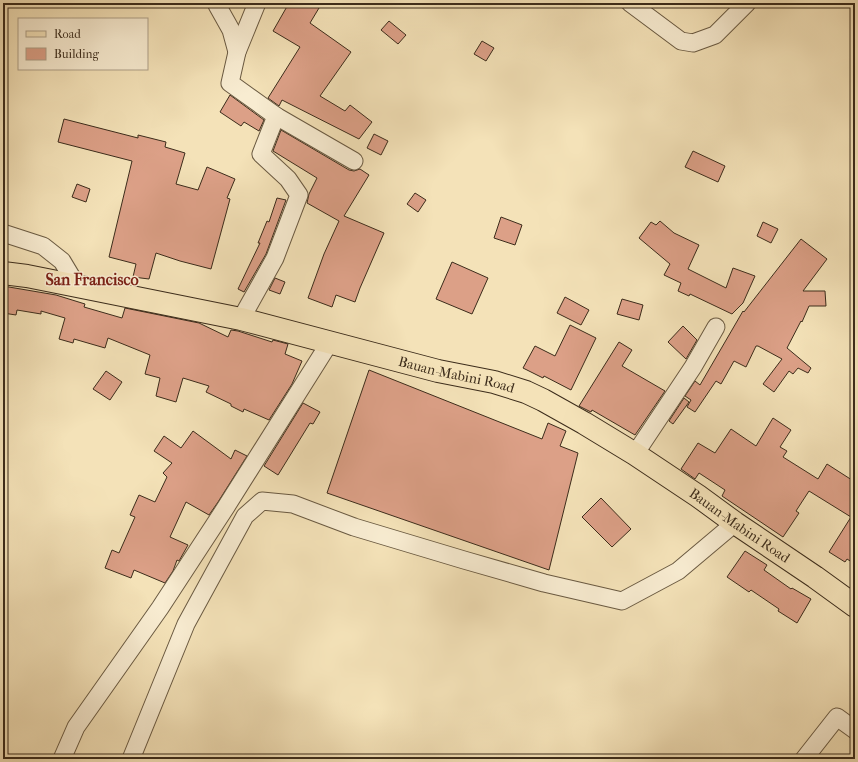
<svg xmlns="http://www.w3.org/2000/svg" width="858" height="762" font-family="'IM FELL French Canon',serif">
  <rect width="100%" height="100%" fill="#f4e2b8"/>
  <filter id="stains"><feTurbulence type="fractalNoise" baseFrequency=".005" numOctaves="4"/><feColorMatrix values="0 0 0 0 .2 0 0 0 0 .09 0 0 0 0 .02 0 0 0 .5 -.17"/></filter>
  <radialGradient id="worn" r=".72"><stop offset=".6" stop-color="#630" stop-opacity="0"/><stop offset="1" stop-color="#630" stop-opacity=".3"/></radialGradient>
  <g fill="#dca087" stroke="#3c2c1b">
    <path d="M 289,3 L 322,3 L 310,23 L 351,52 L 320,96 L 345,111 L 350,105 L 372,122 L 359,139 L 282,100 L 279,106 L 268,98 L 300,47 L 273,31 Z"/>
    <path d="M 389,21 L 406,35 L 398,44 L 381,30 Z"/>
    <path d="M 482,41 L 494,48 L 486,61 L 474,54 Z"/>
    <path d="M 230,95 L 264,120 L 259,131 L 244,122 L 241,126 L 220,112 Z"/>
    <path d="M 64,119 L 138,138 L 138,135 L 166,142 L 165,147 L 185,153 L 176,184 L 198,190 L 207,167 L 235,179 L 227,198 L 230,199 L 211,269 L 180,261 L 156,253 L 149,279 L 133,277 L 136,264 L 109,257 L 132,161 L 58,142 Z"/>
    <path d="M 281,130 L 349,170 L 354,171 L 360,169 L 369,175 L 344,216 L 384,233 L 360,288 L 355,302 L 336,295 L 332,307 L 308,298 L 324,254 L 339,221 L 307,203 L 309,194 L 317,178 L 273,151 Z"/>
    <path d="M 374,134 L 388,141 L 381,155 L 367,148 Z"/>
    <path d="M 693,151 L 725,166 L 718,182 L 685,167 Z"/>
    <path d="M 77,184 L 90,189 L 86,202 L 72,197 Z"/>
    <path d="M 415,193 L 426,200 L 418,212 L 407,204 Z"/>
    <path d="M 277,198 L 286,200 L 266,254 L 244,292 L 238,289 L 260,243 L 258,243 L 267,221 L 269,222 Z"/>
    <path d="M 501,217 L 522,225 L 515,245 L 494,238 Z"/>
    <path d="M 660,221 L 674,233 L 699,245 L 688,269 L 726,288 L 733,268 L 755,276 L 743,303 L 732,314 L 690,294 L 689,296 L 678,291 L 681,283 L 664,275 L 670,264 L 639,238 L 651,222 L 656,225 Z"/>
    <path d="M 763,222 L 778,229 L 771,243 L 757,236 Z"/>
    <path d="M 801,239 L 827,259 L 803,291 L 825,291 L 826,306 L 809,306 L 802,322 L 801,321 L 787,348 L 811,368 L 808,373 L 798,368 L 793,374 L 789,371 L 774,392 L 763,384 L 782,359 L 758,346 L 756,346 L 746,367 L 734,361 L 721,384 L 716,381 L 695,412 L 687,407 L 691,400 L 685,396 L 695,381 L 700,385 L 743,311 L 744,312 Z"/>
    <path d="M 452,262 L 488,278 L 472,314 L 436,299 Z"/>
    <path d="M 275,278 L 285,282 L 280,294 L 269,290 Z"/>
    <path d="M 3,286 L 56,295 L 85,304 L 84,307 L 122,318 L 125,308 L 199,323 L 228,337 L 231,330 L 238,331 L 272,342 L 273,340 L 288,344 L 285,354 L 302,361 L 292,384 L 269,420 L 244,409 L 243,412 L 231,406 L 231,404 L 206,392 L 209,386 L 183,378 L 176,402 L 156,396 L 160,378 L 145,374 L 150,355 L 108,338 L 105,348 L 74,339 L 73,343 L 59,339 L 65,318 L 41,311 L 41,314 L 17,310 L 16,315 L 3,313 Z"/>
    <path d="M 565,297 L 589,310 L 581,325 L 557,313 Z"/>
    <path d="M 622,299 L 643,305 L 639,320 L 617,314 Z"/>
    <path d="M 570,325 L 596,338 L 571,390 L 544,376 L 543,378 L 523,368 L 535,346 L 555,356 Z"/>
    <path d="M 683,326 L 697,340 L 686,359 L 668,342 Z"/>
    <path d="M 619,342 L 632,350 L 622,366 L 665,391 L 635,435 L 592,410 L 591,412 L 579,406 Z"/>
    <path d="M 369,370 L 542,439 L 548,423 L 566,431 L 560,446 L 578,453 L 549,570 L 327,493 Z"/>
    <path d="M 106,371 L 122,382 L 110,400 L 93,389 Z"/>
    <path d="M 684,398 L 689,402 L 673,424 L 669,421 Z"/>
    <path d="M 303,403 L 320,412 L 313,424 L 310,423 L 278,475 L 264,466 Z"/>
    <path d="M 773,418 L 791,430 L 780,447 L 787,451 L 783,457 L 818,479 L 827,464 L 855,482 L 855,564 L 847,559 L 845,562 L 829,552 L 851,517 L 809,491 L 796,511 L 799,513 L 783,537 L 722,496 L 725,490 L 699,473 L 695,479 L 681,469 L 698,443 L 715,453 L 731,429 L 756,446 Z"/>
    <path d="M 193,431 L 231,459 L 235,450 L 247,456 L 218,502 L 209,515 L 186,502 L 170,537 L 188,545 L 179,561 L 177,560 L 173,571 L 165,583 L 134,570 L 131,578 L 105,568 L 112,550 L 119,553 L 135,517 L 130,515 L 139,495 L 155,502 L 167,477 L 163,473 L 172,463 L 154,451 L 164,436 L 181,448 Z"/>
    <path d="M 601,498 L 631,529 L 612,547 L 582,517 Z"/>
    <path d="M 745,551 L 767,565 L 764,570 L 791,589 L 792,588 L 811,599 L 797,623 L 778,611 L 779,609 L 751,590 L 749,592 L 727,577 Z"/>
  </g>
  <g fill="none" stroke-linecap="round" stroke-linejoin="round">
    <g stroke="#6a5a42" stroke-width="19">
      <g id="minor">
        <path d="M 217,3 L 217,5 L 231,30 L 237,52"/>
        <path d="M 257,3 L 237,52 L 230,83 L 276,116 L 354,161"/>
        <path d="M 630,3 L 681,41 L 693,43 L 715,35 L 747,3"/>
        <path d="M 3,233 L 43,246 L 62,261 L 77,286"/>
        <path d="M 241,319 L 275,258 L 299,195 L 288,179 L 261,154 L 276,116"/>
        <path d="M 635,454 L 693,367 L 716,327"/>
        <path d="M 62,759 L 76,727 L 160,608 L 226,507 L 330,342"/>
        <path d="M 131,759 L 186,624 L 245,516 L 262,501 L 293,504 L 354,527 L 464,560 L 544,583 L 622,601 L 678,571 L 735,523"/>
        <path d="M 804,759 L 837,717 L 855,730"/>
      </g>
    </g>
    <g stroke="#3c2c1b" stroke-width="24">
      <g id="major">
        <path id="s1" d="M 3,273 L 27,276 L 77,286 L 241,319 L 438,371 L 494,382 L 526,392 L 543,400 L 584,423 L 635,454 L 698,496 L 735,523 L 815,577 L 855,606"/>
      </g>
    </g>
    <use href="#minor" stroke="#f8ecd1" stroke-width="17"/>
    <use href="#major" stroke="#f4e2b8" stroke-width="22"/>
  </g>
  <g text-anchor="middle" stroke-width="3" stroke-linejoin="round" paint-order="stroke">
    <g font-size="14" fill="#3c2c1b" stroke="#f8ecd1">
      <text dy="5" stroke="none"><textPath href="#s1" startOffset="465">Bauan-Mabini Road</textPath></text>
      <text dy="5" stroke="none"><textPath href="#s1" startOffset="789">Bauan-Mabini Road</textPath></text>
    </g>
    <g font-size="16" font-weight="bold" fill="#7a1f14" stroke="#f8ecd1">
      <text x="92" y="285">San Francisco</text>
    </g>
  </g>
  <rect width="858" height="762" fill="none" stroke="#f4e2b8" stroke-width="16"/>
  <rect x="4" y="4" width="850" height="754" fill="none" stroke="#3c2c1b" stroke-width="2"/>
  <rect x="8" y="8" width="842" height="746" fill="none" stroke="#3c2c1b"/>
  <rect x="18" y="18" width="130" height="52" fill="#f8ecd1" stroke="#ad9f88"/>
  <rect x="26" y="31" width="20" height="6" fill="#f4e2b8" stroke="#ad9f88"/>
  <text x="54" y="38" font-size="12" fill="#3c2c1b">Road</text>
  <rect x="26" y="48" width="20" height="12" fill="#dca087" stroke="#ad9f88"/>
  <text x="54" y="58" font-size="12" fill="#3c2c1b">Building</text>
  <rect width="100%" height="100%" filter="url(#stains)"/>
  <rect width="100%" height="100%" fill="url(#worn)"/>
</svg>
